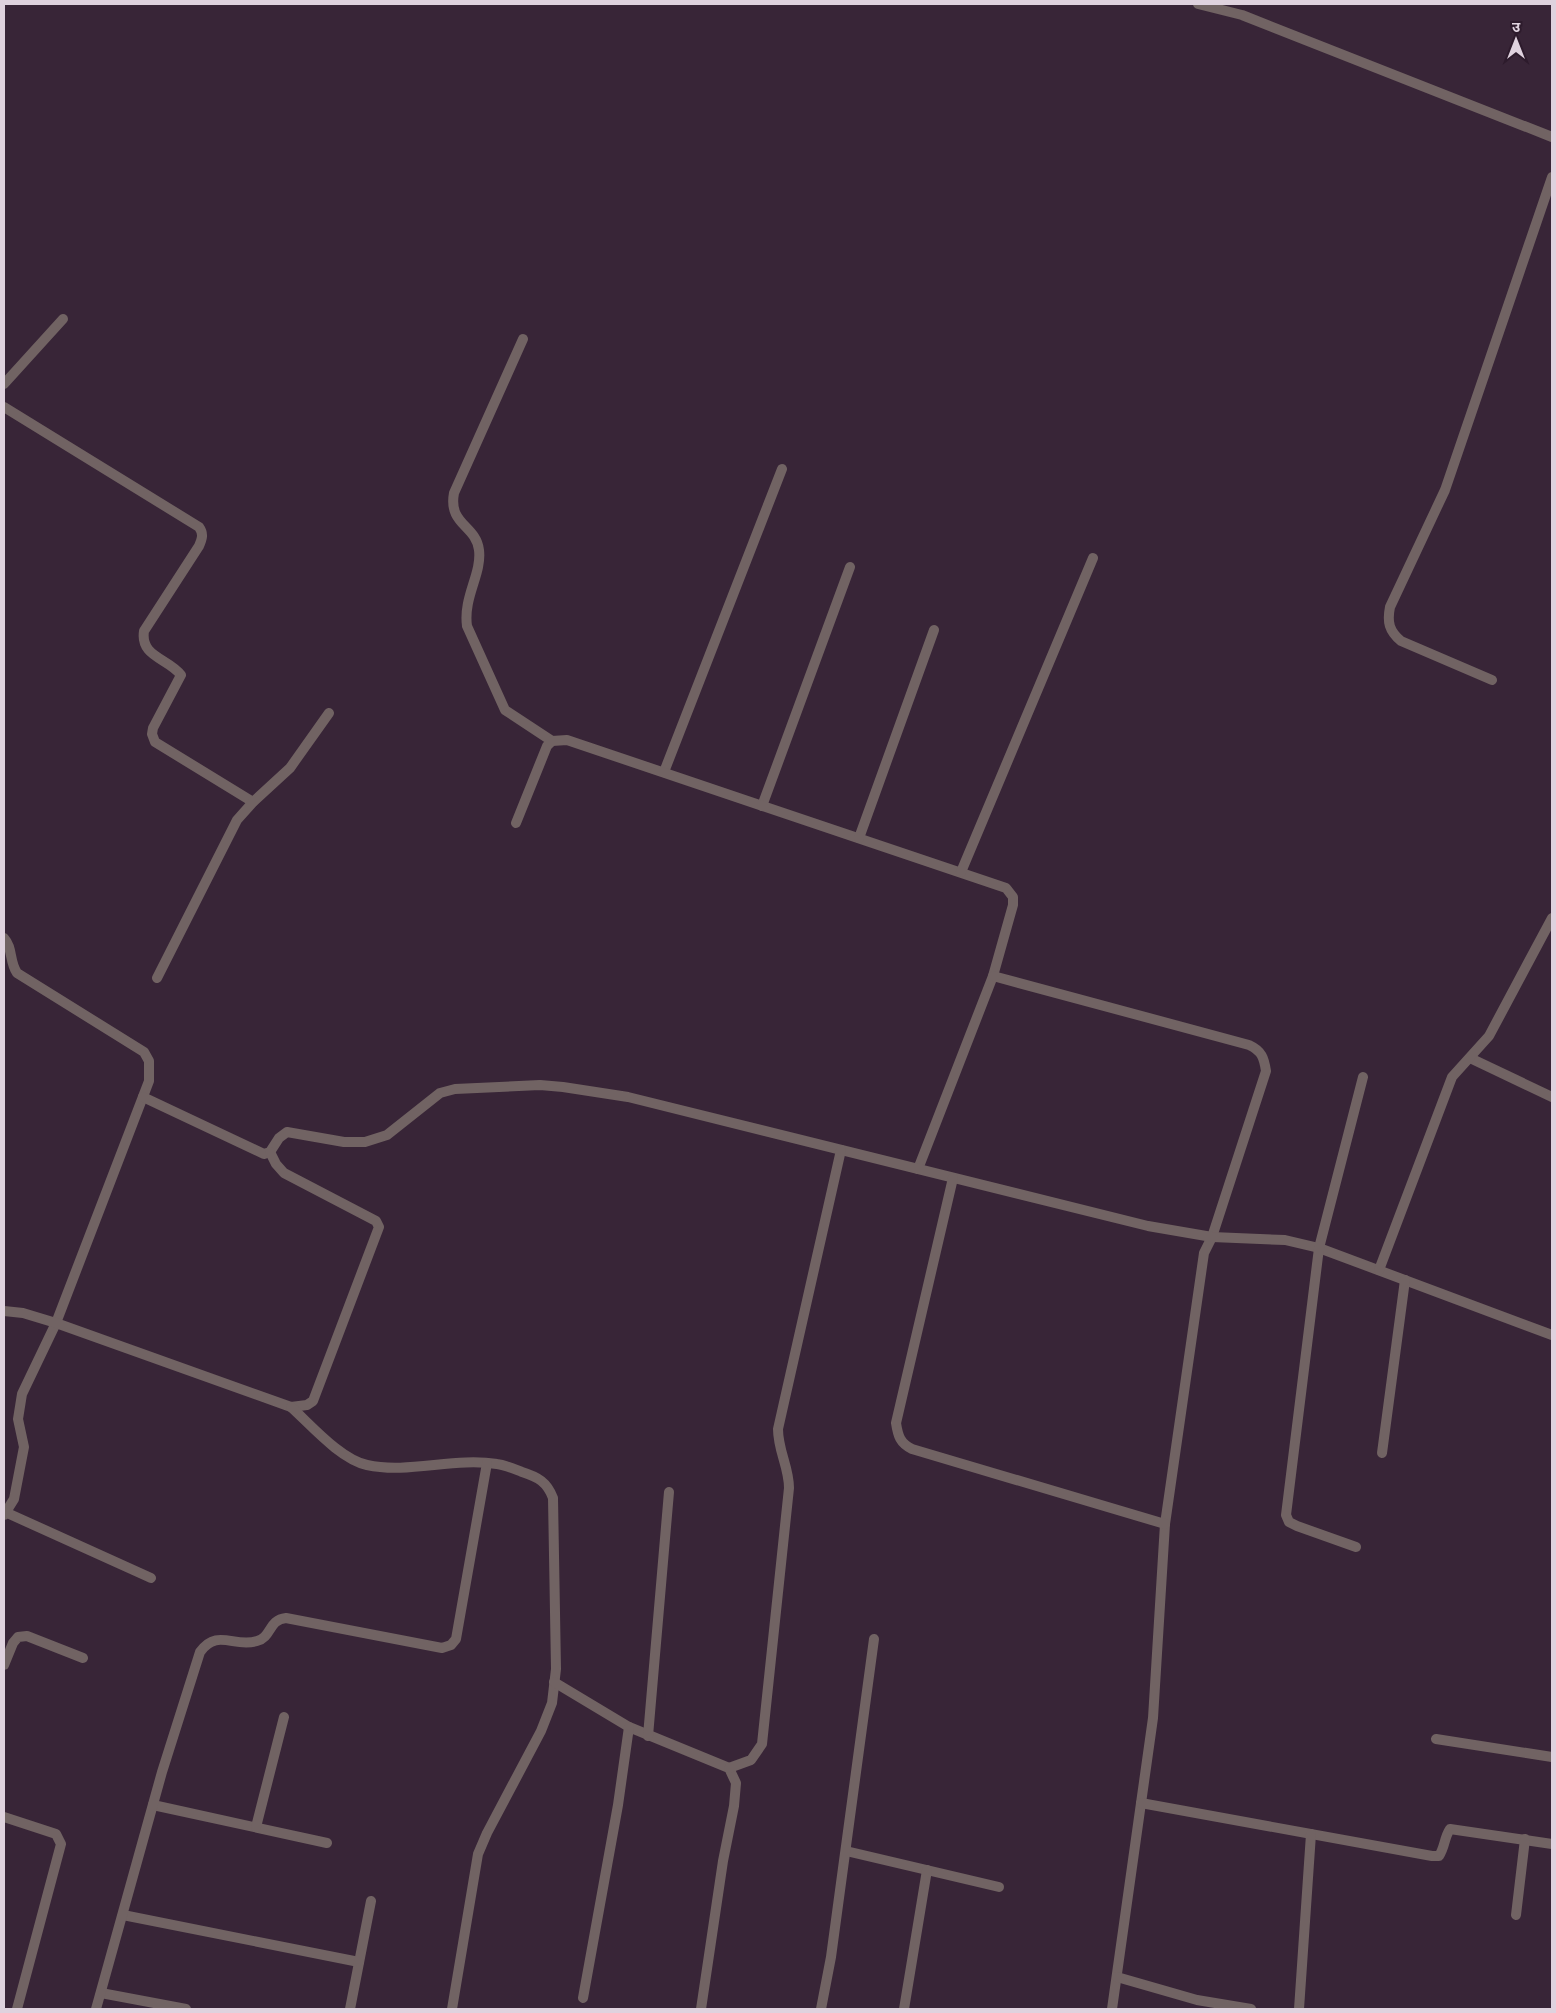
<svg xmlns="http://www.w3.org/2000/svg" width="1556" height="2013" font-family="'PT Serif','Noto Sans Devanagari',serif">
  <rect width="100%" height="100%" fill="#382537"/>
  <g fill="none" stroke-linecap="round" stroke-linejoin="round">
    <g stroke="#716363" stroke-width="10">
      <path d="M 1198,4 L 1242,15 L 1552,137"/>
      <path d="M 523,339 L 454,493 C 448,525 476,525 479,550 C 482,574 463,597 467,626 L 505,710 L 552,741"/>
      <path d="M 4,384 L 63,319"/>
      <path d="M 4,407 L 199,527 C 204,534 202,539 199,546 L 144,631 C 140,657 168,658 181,675 L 153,728 L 152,734 L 155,742 L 253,802"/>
      <path d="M 1492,680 L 1401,641 C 1389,631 1387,622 1390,607 L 1445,490 L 1552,177"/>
      <path d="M 664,772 L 782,469"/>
      <path d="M 762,806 L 850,567"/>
      <path d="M 516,823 L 547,746 L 552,741 L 567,740 L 1006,888 L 1013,897 L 1013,905 L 993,976 L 918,1169"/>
      <path d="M 859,838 L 934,630"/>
      <path d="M 961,872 L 1093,558"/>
      <path d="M 4,938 C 13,948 9,961 17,973 L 144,1052 L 149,1061 L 149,1081 L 56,1323 L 22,1394 L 18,1419 L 24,1447 L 14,1499 L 4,1515"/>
      <path d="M 993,976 L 1249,1045 C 1262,1051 1264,1058 1266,1071 L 1212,1237 L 1204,1253 L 1165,1524 L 1153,1718 L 1112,2009"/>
      <path d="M 157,978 L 237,820 L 253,802 L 290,768 L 329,713"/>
      <path d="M 1470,1058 L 1552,1097"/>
      <path d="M 143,1097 L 264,1154 L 270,1152 L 279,1138 L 287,1132 L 344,1142 L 365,1142 L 387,1135 L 440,1093 L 455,1089 L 540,1085 L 563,1087 L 628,1097 L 1148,1226 L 1212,1237 L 1285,1240 L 1319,1248 L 1552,1335"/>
      <path d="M 953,1178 L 896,1423 C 898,1436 900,1443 912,1449 L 1165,1524"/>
      <path d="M 1379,1270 L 1452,1077 L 1489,1036 L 1552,918"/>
      <path d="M 4,1311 L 23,1313 L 56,1323 L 291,1407 L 307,1405 L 313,1401 L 379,1227 L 376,1221 L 284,1173 L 276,1164 L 270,1152"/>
      <path d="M 291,1407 C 311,1425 340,1459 367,1465 C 409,1474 454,1457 497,1464 C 505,1465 514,1469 522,1472 C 538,1477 547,1482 553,1498 L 556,1669 L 552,1703 L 541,1731 L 487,1833 L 478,1854 L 452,2009"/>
      <path d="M 1382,1453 L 1405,1280"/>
      <path d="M 5,1512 L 151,1578"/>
      <path d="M 1356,1547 L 1297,1526 L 1289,1522 L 1286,1515 L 1319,1248 L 1363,1077"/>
      <path d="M 4,1665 L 13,1643 L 18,1637 L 27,1636 L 83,1658"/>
      <path d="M 554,1682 L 629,1727 L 729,1768 L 736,1783 L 734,1806 L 723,1861 L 701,2009"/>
      <path d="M 648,1736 L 669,1492"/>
      <path d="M 1436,1739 L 1552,1757"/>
      <path d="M 729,1768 L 751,1760 L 762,1744 L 789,1488 C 789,1467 778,1451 778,1429 L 841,1150"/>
      <path d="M 1141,1803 L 1432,1856 L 1439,1856 C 1445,1847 1444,1838 1450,1829 L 1552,1844"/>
      <path d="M 153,1805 L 327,1843"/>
      <path d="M 4,1817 L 56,1834 L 61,1844 L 17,2009"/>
      <path d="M 256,1827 L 284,1717"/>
      <path d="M 846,1851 L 999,1887"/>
      <path d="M 123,1915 L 359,1962"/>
      <path d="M 1516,1915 L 1525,1839"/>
      <path d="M 1117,1977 L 1197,2000 L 1251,2009"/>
      <path d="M 101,1993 L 186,2009"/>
      <path d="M 583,1998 L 618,1805 L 629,1727"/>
      <path d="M 96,2009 L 162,1772 L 200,1652 C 217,1628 234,1648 257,1641 C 272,1637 268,1620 286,1618 L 442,1648 L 451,1645 L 456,1639 L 487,1463"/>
      <path d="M 350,2009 L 371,1901"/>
      <path d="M 821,2009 L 831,1957 L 874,1639"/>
      <path d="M 904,2009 L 927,1870"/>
      <path d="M 1299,2009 L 1311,1834"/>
    </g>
  </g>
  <rect width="1556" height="2013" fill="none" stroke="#dfd2de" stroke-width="10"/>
  <g transform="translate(1516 40)" stroke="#2d1b2c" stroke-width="4" paint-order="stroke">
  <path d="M0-4L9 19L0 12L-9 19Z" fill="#dfd2de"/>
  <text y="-8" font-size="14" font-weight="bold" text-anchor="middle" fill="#dfd2de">उ</text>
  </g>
</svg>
